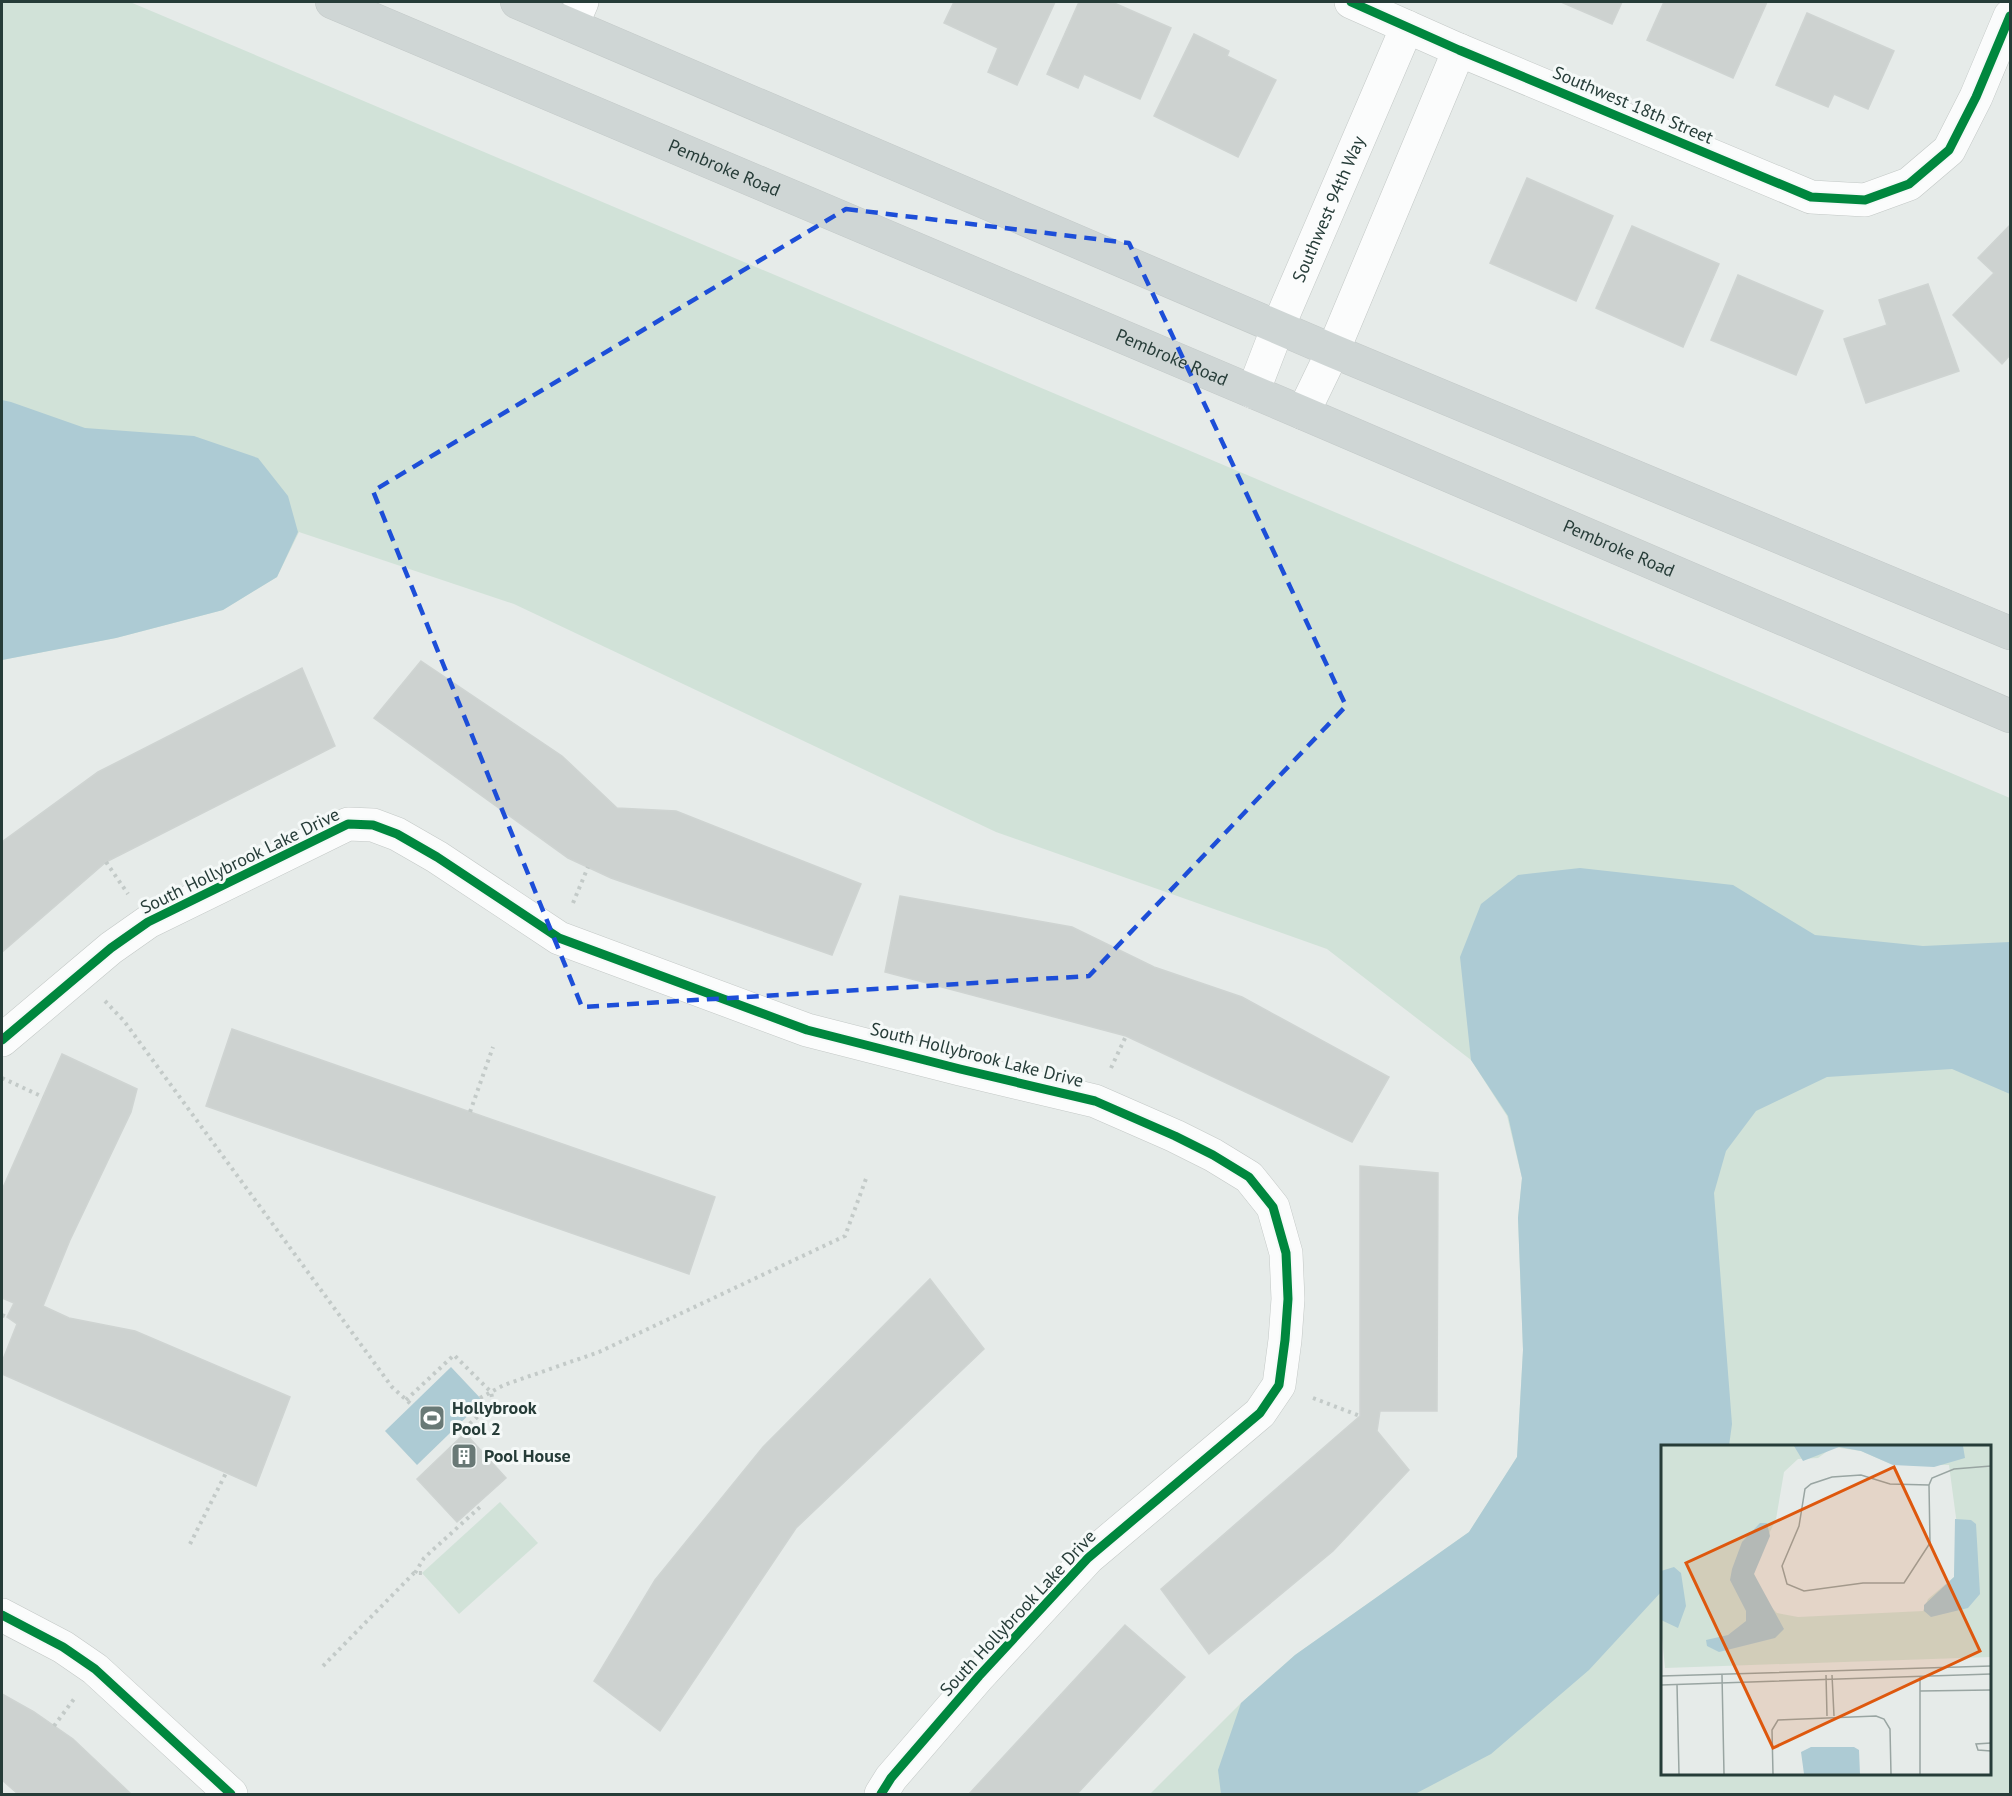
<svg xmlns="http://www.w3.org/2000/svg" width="2012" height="1796" font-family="'PT Sans',sans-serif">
  <rect width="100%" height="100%" fill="#e6ebe9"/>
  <g fill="#d1e2d8" fill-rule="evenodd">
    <path d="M 2,2 L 130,2 L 2010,798 L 2010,1794 L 1150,1794 L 1241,1703 L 1295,1655 L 1469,1532 L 1517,1457 L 1523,1350 L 1518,1218 L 1522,1178 L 1507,1116 L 1471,1060 L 1327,949 L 996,832 L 514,604 L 299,532 L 277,577 L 223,610 L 116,638 L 2,660 ZM 1662,1446 L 1990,1446 L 1990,1774 L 1662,1774 Z"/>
    <path d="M 500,1502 L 538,1543 L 459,1614 L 422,1573 Z"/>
  </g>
  <g fill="#adcbd4">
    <path d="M 2,400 L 11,402 L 85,428 L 194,436 L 258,458 L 288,496 L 298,532 L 277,577 L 223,610 L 116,638 L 2,660 Z"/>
    <path d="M 1580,868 L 1733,885 L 1815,935 L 1923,946 L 2010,942 L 2010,1094 L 1952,1069 L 1827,1077 L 1756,1111 L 1726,1151 L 1714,1193 L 1732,1424 L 1729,1446 L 1662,1446 L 1662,1591 L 1589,1670 L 1491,1754 L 1415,1794 L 1221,1794 L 1218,1770 L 1241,1703 L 1295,1655 L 1469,1532 L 1517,1457 L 1523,1350 L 1518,1218 L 1522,1178 L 1508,1116 L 1471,1060 L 1460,957 L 1481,904 L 1518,875 Z"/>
    <path d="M 451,1367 L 483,1401 L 417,1465 L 385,1431 Z"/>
  </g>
  <g fill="#cdd2d0" stroke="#cfd4d2" stroke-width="1.5">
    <path d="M 954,2 L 1055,2 L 1017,85 L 988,72 L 998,48 L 944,23 Z"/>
    <path d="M 1079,2 L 1112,2 L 1171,28 L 1140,99 L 1084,74 L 1078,88 L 1047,74 Z"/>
    <path d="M 1561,2 L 1622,2 L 1612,24 Z"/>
    <path d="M 1664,2 L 1767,2 L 1733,78 L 1647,40 Z"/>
    <path d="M 1807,13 L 1894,51 L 1868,109 L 1834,94 L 1828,107 L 1776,85 Z"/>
    <path d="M 1194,34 L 1229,51 L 1227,56 L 1276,80 L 1238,157 L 1154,116 Z"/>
    <path d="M 1527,178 L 1613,216 L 1576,301 L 1490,263 Z"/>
    <path d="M 2010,225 L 2010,355 L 2002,364 L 1953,315 L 1994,273 L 1978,258 Z"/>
    <path d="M 1632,226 L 1719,264 L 1683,347 L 1596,308 Z"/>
    <path d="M 1738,275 L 1823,311 L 1796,375 L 1711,340 Z"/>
    <path d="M 1928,284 L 1959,371 L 1866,403 L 1844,339 L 1887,325 L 1879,300 Z"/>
    <path d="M 421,661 L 562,756 L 617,808 L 676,811 L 861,884 L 832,955 L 611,878 L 568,858 L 374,718 Z"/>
    <path d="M 302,668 L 335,746 L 106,862 L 2,952 L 2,842 L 98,772 Z"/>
    <path d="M 900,896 L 1072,927 L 1154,967 L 1242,997 L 1389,1077 L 1352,1142 L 1126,1036 L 885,972 Z"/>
    <path d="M 232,1029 L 715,1197 L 689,1274 L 206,1106 Z"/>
    <path d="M 62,1054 L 137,1089 L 131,1112 L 70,1240 L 43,1306 L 69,1318 L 135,1331 L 290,1397 L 256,1486 L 2,1374 L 2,1362 L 17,1324 L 7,1317 L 14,1303 L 2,1298 L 2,1190 Z"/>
    <path d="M 1360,1166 L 1438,1173 L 1437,1411 L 1380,1411 L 1377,1431 L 1409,1470 L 1333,1551 L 1209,1654 L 1161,1589 L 1360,1416 Z"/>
    <path d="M 930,1279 L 984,1349 L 796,1528 L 660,1731 L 594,1681 L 655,1580 L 763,1447 Z"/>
    <path d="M 465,1433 L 506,1478 L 457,1522 L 417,1479 Z"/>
    <path d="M 1125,1625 L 1185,1677 L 1077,1794 L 969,1794 Z"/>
    <path d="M 2,1694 L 34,1712 L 73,1739 L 131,1794 L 18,1794 L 2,1780 Z"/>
  </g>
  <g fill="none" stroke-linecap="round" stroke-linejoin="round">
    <g stroke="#c3c8c6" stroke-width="34">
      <g id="minor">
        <path d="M 1351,2 L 1459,50 L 1811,197 L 1865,200 L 1909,184 L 1949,150 L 1976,97 L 2010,16"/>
        <path d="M 572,25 L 582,2"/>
        <path id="s1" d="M 1253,392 L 1278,327 L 1407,27"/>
        <path d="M 1303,413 L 1333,351 L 1459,50"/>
        <path d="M 2,1040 L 111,948 L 148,922 L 348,824 L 373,825 L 397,834 L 437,857 L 559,938 L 807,1030 L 960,1069 L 1095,1101 L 1175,1136 L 1213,1155 L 1249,1177 L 1273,1207 L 1286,1253 L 1288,1299 L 1285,1340 L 1279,1385 L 1260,1413 L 1088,1558 L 979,1676 L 891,1778 L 881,1794"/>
        <path d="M 2,1615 L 63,1647 L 95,1669 L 231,1794"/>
      </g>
    </g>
    <g stroke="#c3c9c8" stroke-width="34">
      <g id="major">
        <path id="s2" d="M 332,2 L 1303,413 L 2010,716"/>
        <path d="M 517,2 L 1333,351 L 2010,633"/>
      </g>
    </g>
    <g stroke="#c3cac8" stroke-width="4" stroke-dasharray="3 4.5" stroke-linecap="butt">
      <path d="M 106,862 L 128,894"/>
      <path d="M 573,903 L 588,867"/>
      <path d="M 105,1001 L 124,1021 L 392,1387 L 412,1405"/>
      <path d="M 1111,1068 L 1126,1036"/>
      <path d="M 2,1078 L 43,1097"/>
      <path d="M 470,1112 L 493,1047"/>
      <path d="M 2,1315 L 7,1317"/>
      <path d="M 480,1398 L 504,1385 L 599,1352 L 845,1236 L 867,1176"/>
      <path d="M 1313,1398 L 1360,1416"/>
      <path d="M 406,1400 L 454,1355 L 491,1392 L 493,1403 L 466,1427 L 465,1433"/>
      <path d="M 190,1544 L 226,1473"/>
      <path d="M 415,1573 L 424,1558 L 480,1507 L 477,1504"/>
      <path d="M 323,1666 L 414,1573 L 422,1573"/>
      <path d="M 54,1726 L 74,1699"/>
    </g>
    <use href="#minor" stroke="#fbfcfc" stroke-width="33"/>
    <use href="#major" stroke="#cfd6d5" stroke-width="33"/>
    <g stroke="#f5f9f8" stroke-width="13">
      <g id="cycleway">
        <path d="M 1351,2 L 1459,50 L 1811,197 L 1865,200 L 1909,184 L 1949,150 L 1976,97 L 2010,16"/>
        <path d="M 2,1040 L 111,948 L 148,922 L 348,824 L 373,825 L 397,834 L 437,857 L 559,938 L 807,1030 L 960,1069 L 1095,1101 L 1175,1136 L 1213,1155 L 1249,1177 L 1273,1207 L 1286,1253 L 1288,1299 L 1285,1340 L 1279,1385 L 1260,1413 L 1088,1558 L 979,1676 L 891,1778 L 881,1794"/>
        <path d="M 2,1615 L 63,1647 L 95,1669 L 231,1794"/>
      </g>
    </g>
    <use href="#cycleway" stroke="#00873e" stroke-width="9"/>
  </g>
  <path fill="none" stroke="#1d4ed8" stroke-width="4.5" stroke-dasharray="12 8" stroke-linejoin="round" d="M 846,209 L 1129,243 L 1346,706 L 1089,976 L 582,1007 L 373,491 Z"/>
  <defs>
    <g id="stadium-square" transform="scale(1.35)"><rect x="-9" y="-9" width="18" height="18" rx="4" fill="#697976" stroke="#f5f9f8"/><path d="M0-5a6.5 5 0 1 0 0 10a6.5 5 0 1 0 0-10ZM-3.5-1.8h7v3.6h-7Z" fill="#fff"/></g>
    <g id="building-square" transform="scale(1.35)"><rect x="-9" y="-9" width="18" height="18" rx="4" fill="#697976" stroke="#f5f9f8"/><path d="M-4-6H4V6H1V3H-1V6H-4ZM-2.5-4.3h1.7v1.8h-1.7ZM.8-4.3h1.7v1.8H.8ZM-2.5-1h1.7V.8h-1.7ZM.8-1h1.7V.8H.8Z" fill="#fff"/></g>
  </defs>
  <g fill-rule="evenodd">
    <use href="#stadium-square" x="432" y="1418"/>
    <use href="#building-square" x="464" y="1456"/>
  </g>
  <g text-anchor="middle" stroke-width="6" stroke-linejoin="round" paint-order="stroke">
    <g font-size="18" fill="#263c38" stroke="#f5f9f8">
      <text transform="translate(1633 105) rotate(23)" y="6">Southwest 18th Street</text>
      <text dy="6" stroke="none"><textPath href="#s2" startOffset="426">Pembroke Road</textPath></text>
      <text dy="6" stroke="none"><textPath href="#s1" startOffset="198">Southwest 94th Way</textPath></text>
      <text dy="6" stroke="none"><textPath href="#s2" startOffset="912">Pembroke Road</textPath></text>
      <text dy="6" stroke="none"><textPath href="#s2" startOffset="1398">Pembroke Road</textPath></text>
      <text transform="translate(240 861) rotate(-26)" y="6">South Hollybrook Lake Drive</text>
      <text transform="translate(977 1055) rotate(14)" y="6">South Hollybrook Lake Drive</text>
      <text transform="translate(1018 1613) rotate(-47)" y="6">South Hollybrook Lake Drive</text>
    </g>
    <g font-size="18" font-weight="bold" fill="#263c38" stroke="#f5f9f8" text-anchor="start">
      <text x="452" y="1414">Hollybrook<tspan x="452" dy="21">Pool 2</tspan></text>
      <text x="484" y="1462">Pool House</text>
    </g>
  </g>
  <g transform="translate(1661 1445)">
    <rect width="330" height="330" fill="#e6ebe9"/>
    <path d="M 0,1 L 330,1 L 330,212 L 4,223 L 0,182 ZM 172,2 L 200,6 L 232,20 L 288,20 L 296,80 L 293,132 L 267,154 L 262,166 L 137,172 L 116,168 L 106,158 L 93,129 L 94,119 L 115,74 L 123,27 L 137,14 L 157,13 Z" fill="#d1e2d8" fill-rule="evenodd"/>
    <path d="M 133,1 L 302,1 L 304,13 L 273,22 L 232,20 L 200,6 L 178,2 L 142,16 ZM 294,74 L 310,75 L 315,79 L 319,149 L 307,163 L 270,172 L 263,166 L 263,160 L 293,132 ZM 99,78 L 106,78 L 109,91 L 93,129 L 123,184 L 114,193 L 58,207 L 46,201 L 45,195 L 67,190 L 85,176 L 85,166 L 69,135 L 71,124 L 81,97 ZM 13,122 L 20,128 L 25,161 L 17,183 L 0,175 L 0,126 ZM 150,302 L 193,302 L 198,305 L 199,329 L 143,329 L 140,307 Z" fill="#adcbd4"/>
    <path fill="none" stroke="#99a5a2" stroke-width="1.5" d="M 268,40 L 229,39 L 200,30 L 171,32 L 150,39 L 144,44 L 138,81 L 121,121 L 126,139 L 143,146 L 202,138 L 243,138 L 269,98 L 268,40 L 271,33 L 293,24 L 330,21M 61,230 L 63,329M 165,230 L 166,271M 171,230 L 173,271M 0,231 L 330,221M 259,231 L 259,329M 16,239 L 18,329M 0,240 L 330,229M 259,246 L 330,245M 330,298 L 315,299 L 317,305 L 330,306M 112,329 L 111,285 L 117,275 L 215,271 L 223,274 L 229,284 L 230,329"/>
    <path fill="#de580e" fill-opacity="0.15" stroke="#de580e" stroke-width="3" d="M 233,22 L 319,206 L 112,303 L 25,118 Z"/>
    <rect width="330" height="330" fill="none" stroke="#263c38" stroke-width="3"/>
  </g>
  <rect width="2012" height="1796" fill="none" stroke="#263c38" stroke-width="6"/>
</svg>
